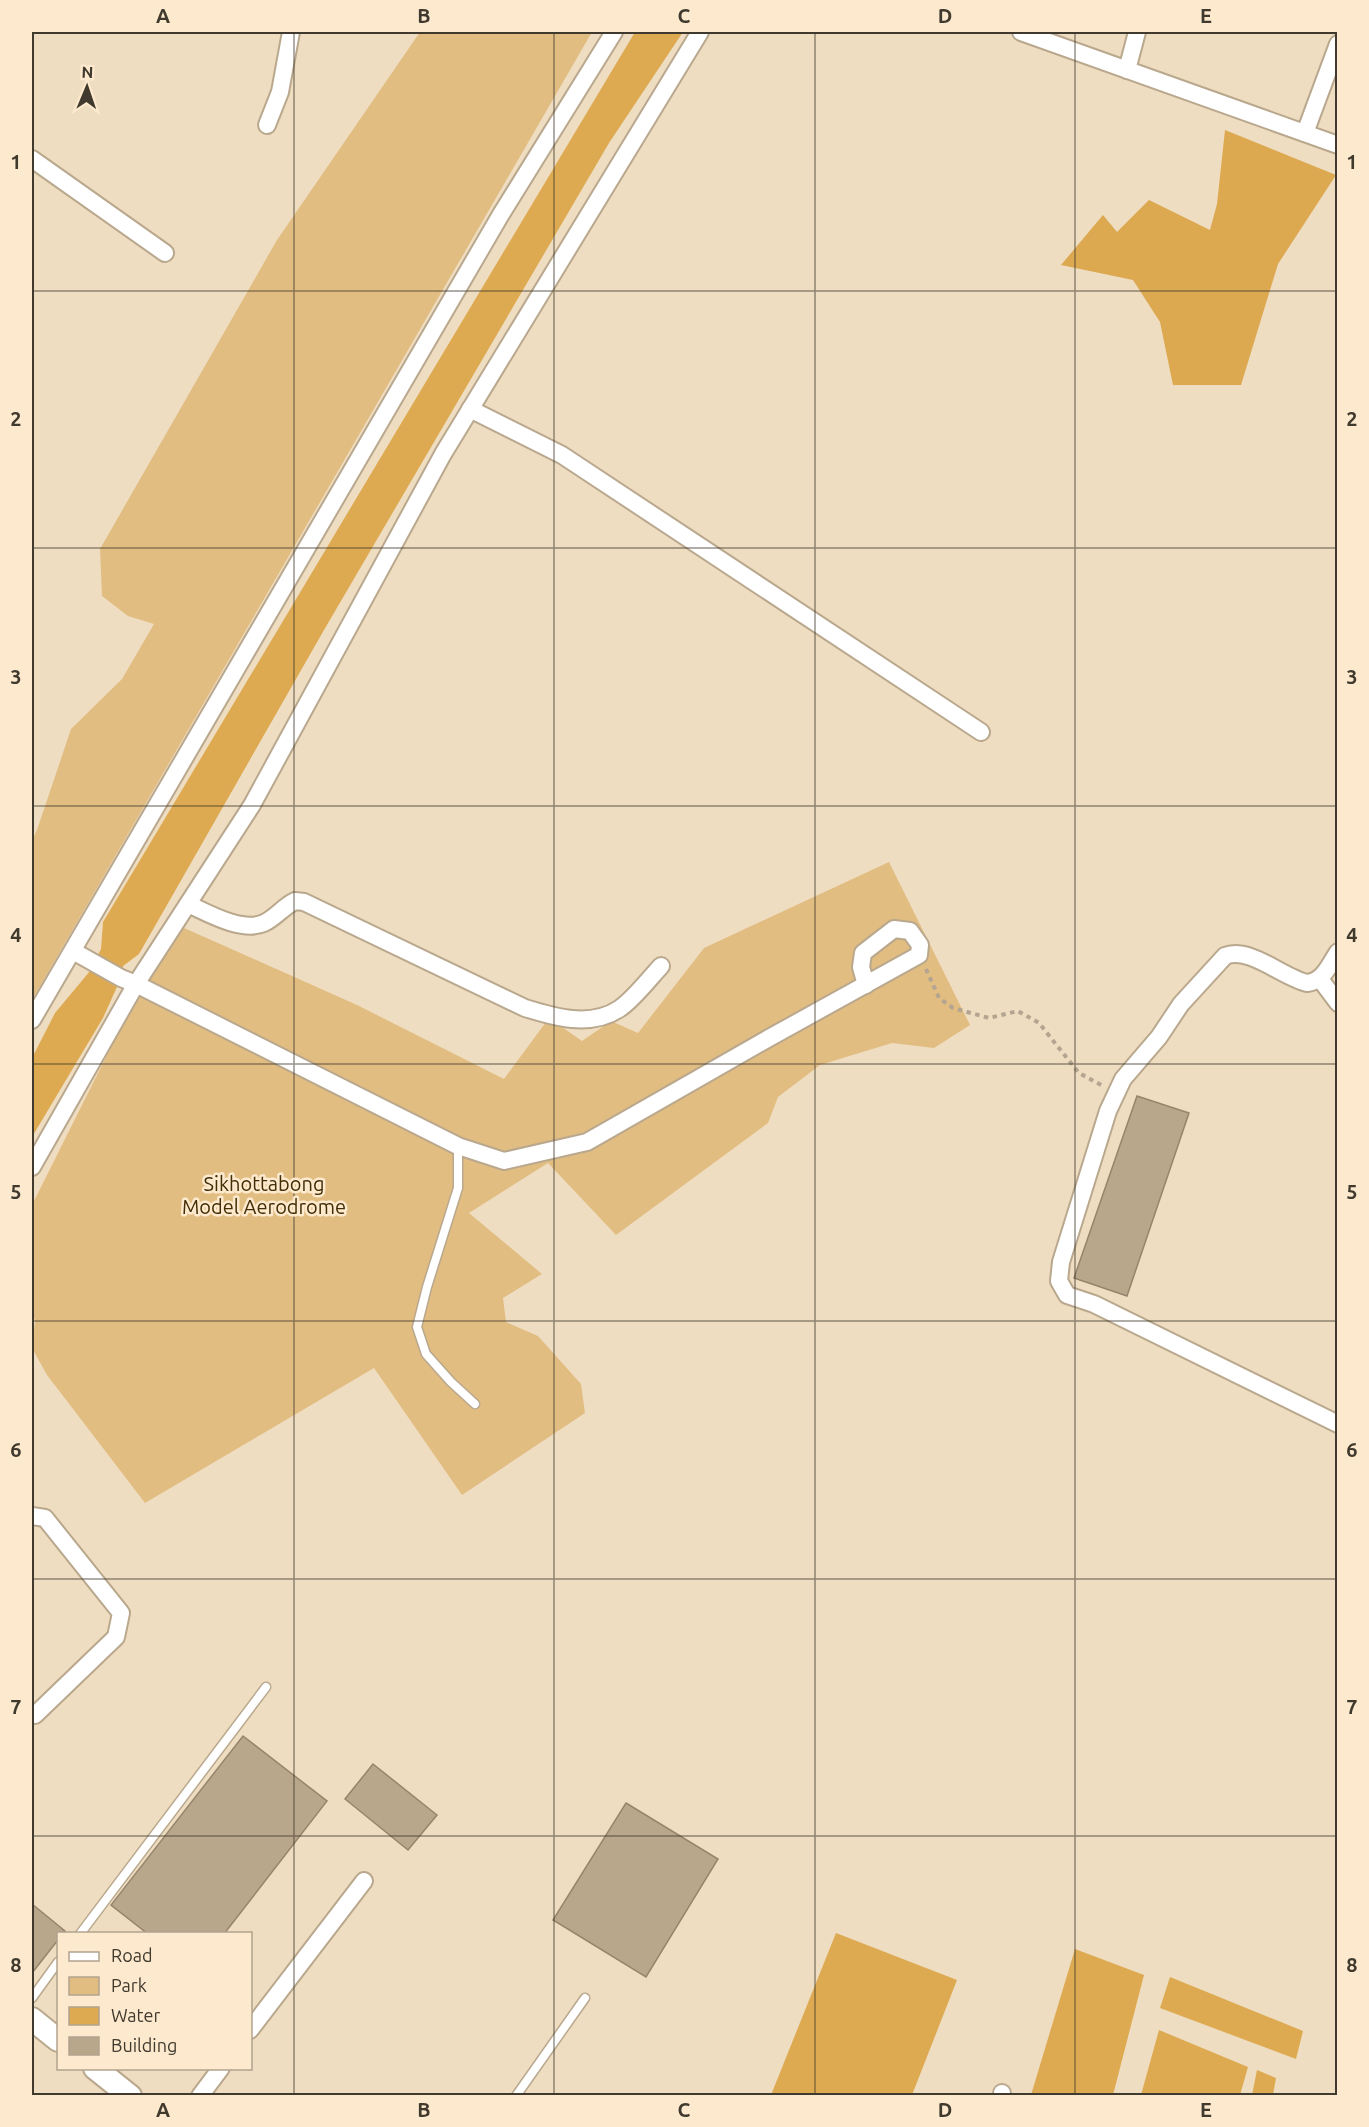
<svg xmlns="http://www.w3.org/2000/svg" width="1369" height="2127" font-family="Ubuntu,sans-serif">
  <rect width="100%" height="100%" fill="#efddc1"/>
  <g fill="#e2bd82">
    <path d="M 420,32 L 592,32 L 32,1000 L 32,840 L 37,830 L 71,729 L 122,679 L 154,624 L 128,616 L 102,596 L 100,549 L 277,240 Z"/>
    <path d="M 889,862 L 970,1025 L 934,1048 L 892,1043 L 820,1065 L 778,1097 L 768,1123 L 616,1235 L 548,1163 L 469,1213 L 542,1274 L 503,1298 L 506,1322 L 538,1336 L 581,1384 L 585,1413 L 462,1495 L 374,1368 L 145,1503 L 47,1375 L 32,1348 L 35,1321 L 32,1309 L 32,1205 L 173,923 L 357,1005 L 504,1079 L 549,1018 L 582,1041 L 611,1021 L 638,1033 L 704,948 Z"/>
  </g>
  <path fill="#dca850" d="M 1225,130 L 1336,175 L 1278,264 L 1241,385 L 1173,385 L 1160,322 L 1133,280 L 1061,265 L 1103,215 L 1117,232 L 1149,200 L 1210,230 L 1217,204 Z"/>
  <g fill="#ddaa51">
    <path d="M 635,32 L 683,32 L 609,143 L 324,630 L 139,954 L 123,966 L 121,978 L 103,1018 L 32,1137 L 32,1058 L 55,1013 L 90,971 L 101,949 L 103,922 Z"/>
    <path d="M 836,1933 L 957,1980 L 912,2095 L 771,2095 Z"/>
    <path d="M 1075,1949 L 1144,1975 L 1113,2095 L 1031,2095 Z"/>
    <path d="M 1170,1977 L 1303,2031 L 1296,2059 L 1160,2008 Z"/>
    <path d="M 1159,2030 L 1248,2067 L 1240,2095 L 1141,2095 Z"/>
    <path d="M 1257,2070 L 1276,2078 L 1273,2095 L 1252,2095 Z"/>
  </g>
  <g fill="#b9a78c" stroke="#96856c" stroke-width="1.5">
    <path d="M 1137,1096 L 1189,1113 L 1127,1296 L 1074,1278 Z"/>
    <path d="M 243,1736 L 327,1801 L 224,1934 L 148,1934 L 111,1905 Z"/>
    <path d="M 373,1764 L 437,1815 L 408,1850 L 345,1799 Z"/>
    <path d="M 626,1803 L 718,1859 L 646,1977 L 553,1920 Z"/>
    <path d="M 32,1904 L 65,1931 L 58,1934 L 58,1940 L 32,1973 Z"/>
  </g>
  <g fill="none" stroke-linecap="round" stroke-linejoin="round">
    <g stroke="#b9a88d" stroke-width="11">
      <g id="lane">
        <path d="M 458,1146 L 458,1188 L 427,1287 L 417,1327 L 426,1354 L 451,1382 L 475,1404"/>
        <path d="M 80,1934 L 266,1687"/>
        <path d="M 32,1998 L 58,1962"/>
        <path d="M 516,2096 L 585,1998"/>
      </g>
    </g>
    <g stroke="#b9a88d" stroke-width="20">
      <g id="street">
        <path d="M 1021,32 L 1338,145"/>
        <path d="M 1127,70 L 1137,32"/>
        <path d="M 267,125 L 280,92 L 291,32"/>
        <path d="M 1305,133 L 1338,44"/>
        <path d="M 32,159 L 165,253"/>
        <path d="M 470,409 L 562,455 L 981,732"/>
        <path d="M 188,904 C 208,913 242,933 264,923 C 275,918 283,907 295,901 L 304,902 L 525,1008 C 554,1017 590,1028 619,1009 C 633,1000 649,979 661,966"/>
        <path d="M 73,951 L 121,978 L 136,984 L 458,1146 L 504,1161 L 587,1142 L 769,1038 L 919,955 L 920,945 L 910,931 L 894,929 L 863,953 L 861,967 L 866,985"/>
        <path d="M 1338,952 C 1329,965 1324,981 1307,983 C 1282,977 1249,946 1225,956 L 1181,1004 L 1159,1037 L 1123,1079 L 1108,1111 L 1061,1262 L 1059,1281 L 1067,1295 L 1094,1304 L 1338,1424"/>
        <path d="M 1320,979 L 1338,1003"/>
        <path d="M 32,1020 L 500,216 L 614,32"/>
        <path d="M 32,1167 L 136,984 L 252,805 L 443,454 L 700,32"/>
        <path d="M 32,1516 L 45,1518 L 121,1613 L 116,1637 L 35,1715"/>
        <path d="M 250,2030 L 364,1881"/>
        <path d="M 200,2096 L 221,2068"/>
        <path d="M 1002,2096 L 1002,2093"/>
      </g>
    </g>
    <g stroke="#b9a88d" stroke-width="26">
      <g id="secondary">
        <path d="M 32,2019 L 58,2040"/>
        <path d="M 95,2068 L 130,2096"/>
      </g>
    </g>
    <path stroke="#b3a58f" stroke-width="4" stroke-dasharray="4.5 4.5" stroke-linecap="butt" d="M 926,969 L 939,998 L 953,1008 L 989,1018 L 1018,1011 L 1039,1023 L 1079,1073 L 1103,1086"/>
    <use href="#lane" stroke="#fff" stroke-width="8"/>
    <use href="#street" stroke="#fff" stroke-width="16"/>
    <use href="#secondary" stroke="#fff" stroke-width="22"/>
  </g>
  <path fill="none" stroke="#40392e" stroke-width="1.5" stroke-opacity="0.55" d="M 294,32 L 294,2096M 554,32 L 554,2096M 815,32 L 815,2096M 1075,32 L 1075,2096M 32,291 L 1338,291M 32,548 L 1338,548M 32,806 L 1338,806M 32,1064 L 1338,1064M 32,1321 L 1338,1321M 32,1579 L 1338,1579M 32,1836 L 1338,1836"/>
  <g text-anchor="middle" stroke-width="5" stroke-linejoin="round" paint-order="stroke">
    <g font-size="20" fill="#422d05" stroke="#fdeace">
      <text x="264" y="1191">Sikhottabong<tspan x="264" dy="23">Model Aerodrome</tspan></text>
    </g>
  </g>
  <rect width="1369" height="2127" fill="none" stroke="#fdeace" stroke-width="66"/>
  <rect x="57" y="1932" width="195" height="138" fill="#fdeace" stroke="#b1a38e" stroke-width="1.5"/>
  <rect x="69" y="1952" width="30" height="9" fill="#ffffff" stroke="#b1a38e" stroke-width="1.5"/>
  <text x="111" y="1962" font-size="18" fill="#40392e">Road</text>
  <rect x="69" y="1977" width="30" height="18" fill="#e2bd82" stroke="#b1a38e" stroke-width="1.5"/>
  <text x="111" y="1992" font-size="18" fill="#40392e">Park</text>
  <rect x="69" y="2007" width="30" height="18" fill="#ddaa51" stroke="#b1a38e" stroke-width="1.5"/>
  <text x="111" y="2022" font-size="18" fill="#40392e">Water</text>
  <rect x="69" y="2037" width="30" height="18" fill="#b9a78c" stroke="#b1a38e" stroke-width="1.5"/>
  <text x="111" y="2052" font-size="18" fill="#40392e">Building</text>
  <g transform="translate(87 87) rotate(2)" stroke="#fdeace" stroke-width="4.5" paint-order="stroke">
  <path d="M0-4.5L10 22L0 15L-10 22Z" fill="#40392e"/>
  <text y="-9" font-size="16" font-weight="bold" text-anchor="middle" fill="#40392e">N</text>
  </g>
  <rect x="33" y="33" width="1303" height="2061" fill="none" stroke="#40392e" stroke-width="2"/>
  <g font-size="20" text-anchor="middle" font-weight="bold" fill="#40392e">
    <text x="163" y="23">A</text>
    <text x="424" y="23">B</text>
    <text x="684" y="23">C</text>
    <text x="945" y="23">D</text>
    <text x="1206" y="23">E</text>
    <text x="16" y="169">1</text>
    <text x="1352" y="169">1</text>
    <text x="16" y="426">2</text>
    <text x="1352" y="426">2</text>
    <text x="16" y="684">3</text>
    <text x="1352" y="684">3</text>
    <text x="16" y="942">4</text>
    <text x="1352" y="942">4</text>
    <text x="16" y="1199">5</text>
    <text x="1352" y="1199">5</text>
    <text x="16" y="1457">6</text>
    <text x="1352" y="1457">6</text>
    <text x="16" y="1714">7</text>
    <text x="1352" y="1714">7</text>
    <text x="16" y="1972">8</text>
    <text x="1352" y="1972">8</text>
    <text x="163" y="2117">A</text>
    <text x="424" y="2117">B</text>
    <text x="684" y="2117">C</text>
    <text x="945" y="2117">D</text>
    <text x="1206" y="2117">E</text>
  </g>
</svg>
